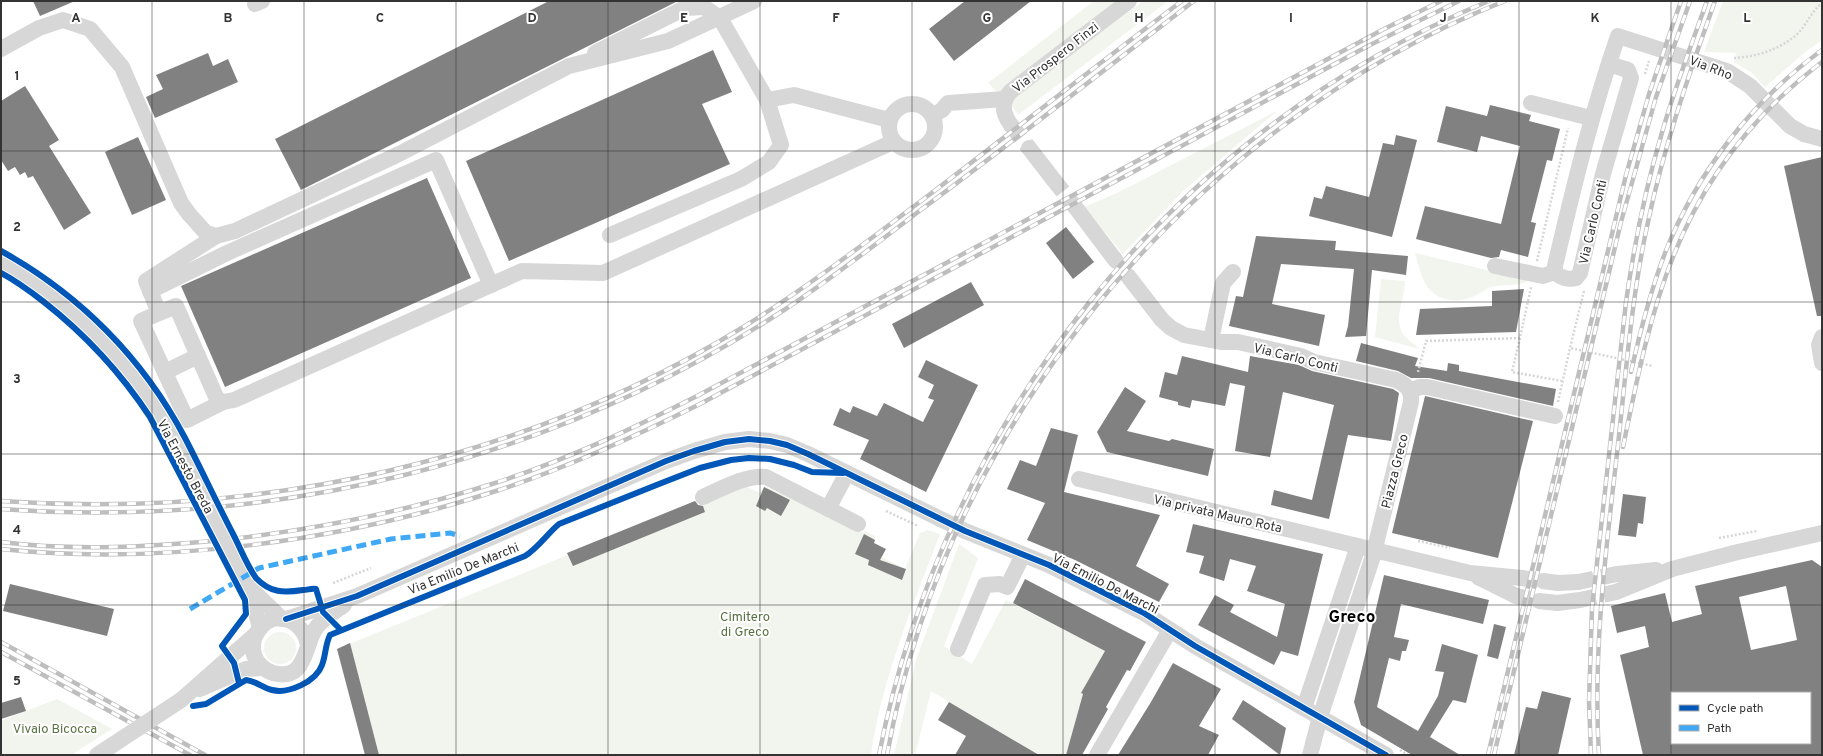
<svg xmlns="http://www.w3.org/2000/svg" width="1823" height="756" font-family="Overpass,sans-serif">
  <rect width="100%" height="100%" fill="#fff"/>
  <g fill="#f1f5ed">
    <path d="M 1094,1 L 1123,1 L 999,94 L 988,83 Z"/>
    <path d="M 1143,1 L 1168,1 L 1018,115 L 1012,106 L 1017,94 Z"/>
    <path d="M 1723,1 L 1822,1 L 1822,40 L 1804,53 L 1765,87 L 1752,73 L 1734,62 L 1736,53 L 1704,52 Z"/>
    <path d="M 1277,111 L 1183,191 L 1123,254 L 1084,207 L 1117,193 Z"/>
    <path d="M 1415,253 L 1529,280 C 1517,288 1504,283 1491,287 C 1483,290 1477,296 1469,298 C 1461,301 1453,301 1445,299 C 1423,292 1421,273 1415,253 Z"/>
    <path d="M 1381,279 L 1405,281 C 1405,299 1393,317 1403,334 C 1407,340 1414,343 1419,349 L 1375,337 Z"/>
    <path d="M 741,484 L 760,493 L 764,486 L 777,492 L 780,487 L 864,533 L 865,531 L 875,536 L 874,543 L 886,549 L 882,557 L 905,569 L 920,533 L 927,530 L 940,534 C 913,605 882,678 871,755 L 365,755 L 337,649 L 568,555 L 567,553 L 700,499 Z"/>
    <path d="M 959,544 L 978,558 L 944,646 L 972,664 L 1006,600 L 1105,651 L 1081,693 L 1083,694 L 1066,755 L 1039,755 L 931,691 L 915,755 L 894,755 L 916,660 Z"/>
    <circle cx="280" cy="648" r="16"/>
    <path d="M 57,699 L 112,729 L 71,755 L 1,755 L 1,721 Z"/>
  </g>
  <g fill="#818181" fill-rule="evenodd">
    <path d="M 33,1 L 75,1 L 40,16 Z"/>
    <path d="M 549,1 L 678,1 L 301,190 L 275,139 Z"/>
    <path d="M 965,1 L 1031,1 L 954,61 L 929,29 Z"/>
    <path d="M 713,50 L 732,92 L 702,104 L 730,164 L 509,261 L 466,161 Z"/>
    <path d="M 208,53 L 213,66 L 228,59 L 238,82 L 155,118 L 146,97 L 163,89 L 156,75 Z"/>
    <path d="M 25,86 L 59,140 L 49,146 L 91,213 L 64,230 L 33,176 L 28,178 L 25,172 L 20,175 L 15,167 L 8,171 L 1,160 L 1,101 Z"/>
    <path d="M 1490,105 L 1531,115 L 1529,121 L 1560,129 L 1552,161 L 1547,160 L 1531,222 L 1536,223 L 1528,257 L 1501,250 L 1499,257 L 1491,258 L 1416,239 L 1425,206 L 1501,224 L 1520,146 L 1481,136 L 1477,152 L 1437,142 L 1446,106 L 1487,116 Z"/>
    <path d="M 1396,135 L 1417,140 L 1392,237 L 1309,216 L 1314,197 L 1322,199 L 1326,186 L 1369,197 L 1383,143 L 1394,145 Z"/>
    <path d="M 138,137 L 166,200 L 132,215 L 105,152 Z"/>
    <path d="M 1822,157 L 1822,316 L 1817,316 L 1784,166 Z"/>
    <path d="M 427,178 L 471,278 L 225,387 L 181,286 Z"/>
    <path d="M 1066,227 L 1094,262 L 1073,279 L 1046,243 Z"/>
    <path d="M 1256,236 L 1336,241 L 1335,250 L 1408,256 L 1406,275 L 1372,270 L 1366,336 L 1345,337 L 1348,326 L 1354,269 L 1281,264 L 1272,304 L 1325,315 L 1319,346 L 1229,326 L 1236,296 L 1243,297 Z"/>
    <path d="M 971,282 L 984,305 L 904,348 L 892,324 Z"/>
    <path d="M 1524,289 L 1516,332 L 1416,335 L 1420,309 L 1492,306 L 1492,291 Z"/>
    <path d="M 1361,343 L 1418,358 L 1415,366 L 1447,371 L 1448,363 L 1459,365 L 1459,371 L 1556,389 L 1553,406 L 1429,378 L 1411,378 L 1398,371 L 1356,361 Z"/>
    <path d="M 1182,356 L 1248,372 L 1250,356 L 1299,365 L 1312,371 L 1393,389 L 1399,393 L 1391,441 L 1348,435 L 1329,519 L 1271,505 L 1274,490 L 1312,500 L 1334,405 L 1283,392 L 1270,457 L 1235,451 L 1245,386 L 1230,383 L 1225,406 L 1192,400 L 1190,408 L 1178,405 L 1178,402 L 1159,397 L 1165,372 L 1177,375 Z"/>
    <path d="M 926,360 L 978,385 L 926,492 L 860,459 L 869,440 L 833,425 L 840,408 L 850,413 L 853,406 L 877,416 L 884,403 L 923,422 L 934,400 L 928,398 L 934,385 L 918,377 Z"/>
    <path d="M 1125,387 L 1146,401 L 1127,431 L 1169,441 L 1172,439 L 1214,449 L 1208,476 L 1107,452 L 1097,432 Z"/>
    <path d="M 1425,396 L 1533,421 L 1498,558 L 1392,533 Z"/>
    <path d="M 1051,428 L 1078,435 L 1064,492 L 1160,515 L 1136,566 L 1169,584 L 1159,602 L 1075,560 L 1027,540 L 1045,503 L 1007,489 L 1020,460 L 1036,466 Z"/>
    <path d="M 764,487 L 790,500 L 781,516 L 767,508 L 765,511 L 756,506 Z"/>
    <path d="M 1623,494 L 1646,497 L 1643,524 L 1638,523 L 1636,537 L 1618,535 Z"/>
    <path d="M 695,501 L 698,505 L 703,506 L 705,512 L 573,566 L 567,553 Z"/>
    <path d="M 1193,524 L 1323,554 L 1298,656 L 1281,651 L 1274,665 L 1198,625 L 1215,595 L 1234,605 L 1230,612 L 1277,637 L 1285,604 L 1247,591 L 1256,566 L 1230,559 L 1224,581 L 1199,573 L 1204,556 L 1186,552 Z"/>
    <path d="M 864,534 L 875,540 L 874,543 L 886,549 L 880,560 L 906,569 L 902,580 L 868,565 L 869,560 L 855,554 Z"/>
    <path d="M 1812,560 L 1822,567 L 1822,755 L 1643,755 L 1620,655 L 1649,647 L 1645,626 L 1617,633 L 1611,606 L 1665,593 L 1672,622 L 1702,614 L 1695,586 ZM 1786,586 L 1797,640 L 1751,650 L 1739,597 ZM 1672,693 L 1810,693 L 1810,743 L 1672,743 Z"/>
    <path d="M 1384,575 L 1489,600 L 1483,624 L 1401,604 L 1394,637 L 1409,640 L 1406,651 L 1402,651 L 1400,661 L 1389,658 L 1377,707 L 1418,731 L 1438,696 L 1444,672 L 1435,671 L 1442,644 L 1478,655 L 1466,703 L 1453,700 L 1430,737 L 1460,755 L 1412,755 L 1361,725 L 1354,702 Z"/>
    <path d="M 1025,579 L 1146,642 L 1130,671 L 1127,670 L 1106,707 L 1108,709 L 1082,755 L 1066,755 L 1083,694 L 1081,693 L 1105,651 L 1013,603 Z"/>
    <path d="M 10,584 L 114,609 L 107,636 L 3,611 Z"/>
    <path d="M 1494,624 L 1506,627 L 1498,659 L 1487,656 Z"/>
    <path d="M 350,643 L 379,755 L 365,755 L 337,649 Z"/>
    <path d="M 1173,663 L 1221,689 L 1199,726 L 1219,735 L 1208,755 L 1118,755 L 1151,702 Z"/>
    <path d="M 1542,691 L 1571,698 L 1558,755 L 1514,755 L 1526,707 L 1537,709 Z"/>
    <path d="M 21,697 L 26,711 L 1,719 L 1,703 Z"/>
    <path d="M 1243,700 L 1286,728 L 1280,755 L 1232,719 Z"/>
    <path d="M 949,702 L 1039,755 L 955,755 L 966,736 L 938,720 Z"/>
  </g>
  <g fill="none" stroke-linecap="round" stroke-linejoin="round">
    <g stroke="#d6d6d6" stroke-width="16" stroke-dasharray="16 8" stroke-linecap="butt">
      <path d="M 1011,125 L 1029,148"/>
      <path d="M 1053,179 L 1076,208"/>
      <path d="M 1522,578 L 1543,581"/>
      <path d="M 1578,582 L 1617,574"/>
      <path d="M 1516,596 L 1539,601"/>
      <path d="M 1580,600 L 1616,592"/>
    </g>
    <g stroke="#d6d6d6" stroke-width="2.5" stroke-dasharray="2 2" stroke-linecap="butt">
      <path d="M 1734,58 C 1757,57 1785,48 1801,30 C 1808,21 1813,10 1822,3"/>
      <path d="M 1645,74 L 1649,61"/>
      <path d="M 1537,261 L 1568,128"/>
      <path d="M 1584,291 L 1570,348 L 1653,366"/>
      <path d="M 1520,338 L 1512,372 L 1562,381"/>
      <path d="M 1418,372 L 1426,341 L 1520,338 L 1531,287"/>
      <path d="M 1558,402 L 1570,348"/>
      <path d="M 886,511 L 918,526"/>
      <path d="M 1719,538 L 1757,531"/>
      <path d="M 1418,541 L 1450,548"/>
      <path d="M 333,583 L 371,568"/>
      <path d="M 307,590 L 309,593"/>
      <path d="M 1400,750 L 1408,755"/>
    </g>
    <g stroke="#d7d7d7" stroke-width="16">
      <path d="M 255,4 L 262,1"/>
      <path d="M 1,49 L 39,28 L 63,20 L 90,29 L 122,67 L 181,203 L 189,214 L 206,233 L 216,236 L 235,231 L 399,154 L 569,66 L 668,41 L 754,1"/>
      <path d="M 595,53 L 685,8 L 704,7 L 720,18 L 767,100 L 794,95 L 889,120"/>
      <path d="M 1609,64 L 1628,70 L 1631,78 L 1603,174 L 1580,273 L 1576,278 C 1569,280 1560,278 1555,272 L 1555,266 C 1573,189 1592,111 1618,36 L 1727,71 L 1750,86 L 1790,126 L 1804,134 L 1822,139"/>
      <path d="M 1531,103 L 1591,118"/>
      <circle cx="912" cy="127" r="23"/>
      <path d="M 932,116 L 942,110 L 948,103 L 1005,99"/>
      <path d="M 1011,125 C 1002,113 1001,102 1011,91 L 1129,1"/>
      <path d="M 1029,148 L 1053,179"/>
      <path d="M 1076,208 L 1116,261"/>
      <path d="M 610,235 L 741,179 L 769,162 L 781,145 L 767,100"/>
      <path d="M 216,236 L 146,281 L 159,313 L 176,306 L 217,399 L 223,402 L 234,400 L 522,271 L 603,273 L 893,142"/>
      <path d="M 1495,266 L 1543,276 L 1555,272"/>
      <path d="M 1128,276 L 1162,320 L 1171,328 L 1184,335 L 1221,342 L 1238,342 L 1301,356 L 1314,362 L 1396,380 L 1402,383 L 1408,388 L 1411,395 L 1411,402 L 1373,556 L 1320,717 L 1310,755"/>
      <path d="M 150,291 L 227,253 L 436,160 L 491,285"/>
      <path d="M 159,313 L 141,321 L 187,420 L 223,402"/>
      <path d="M 1822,337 L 1819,345 L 1822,363"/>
      <path d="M 1211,340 L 1223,283 L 1233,272"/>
      <path d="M 165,372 L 198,356"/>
      <path d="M 1410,391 L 1420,387 L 1427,387 L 1555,416"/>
      <path d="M 1079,479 L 1470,573 L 1522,578"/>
      <path d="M 703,497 C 721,489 745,475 766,477 L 858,524"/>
      <path d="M 828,509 L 847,473"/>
      <path d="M 1617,574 L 1656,570"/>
      <path d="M 1478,577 L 1516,596"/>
      <path d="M 1543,581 L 1558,583 L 1578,582"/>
      <path d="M 249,587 L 282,619"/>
      <path d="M 249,587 L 260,628"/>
      <path d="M 1616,592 L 1672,569 L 1738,552 L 1822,533"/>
      <path d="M 1539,601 L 1557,603 L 1580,600"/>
      <path d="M 286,619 L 357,596 L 666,461 L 694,451 L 725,442 L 749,439 L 770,441 L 787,445 L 808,454 L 965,531 L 1049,565 L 1144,613 L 1195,646 L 1386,755"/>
      <path d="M 308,646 C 305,620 273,607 258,631 C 253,638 252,647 254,655 C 257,663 264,670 273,673 C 307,682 304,645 316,628 C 323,618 335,612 344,605"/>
      <path d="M 958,649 L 985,585 L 1000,584 L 1007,587 L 1023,555"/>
      <path d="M 200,689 L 246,669 L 263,668"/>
      <path d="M 181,700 L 256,634"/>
      <path d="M 1304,708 L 1358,546"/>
      <path d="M 97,755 L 111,746"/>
      <path d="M 1097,755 L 1170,630"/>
    </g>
    <g stroke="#bebebe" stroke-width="4.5">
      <g id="rail">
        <path d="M 1631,372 C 1640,332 1650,292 1665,253 C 1697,172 1752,101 1822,50"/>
        <path d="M 1623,447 C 1636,384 1649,317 1673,257 C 1704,178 1755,113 1822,62"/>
        <path d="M 1,501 C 260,519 523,462 745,326 C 809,286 869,240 929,195 C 1013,131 1097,65 1182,1"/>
        <path d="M 1,509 C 277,529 549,462 781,312 C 830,280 876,244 922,209 C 1014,141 1104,70 1194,1"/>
        <path d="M 1,542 C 74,551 149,547 222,540 C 314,530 404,512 492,484 C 564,461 632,429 699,395 L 1384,29 L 1441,1"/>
        <path d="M 1,549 C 160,566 344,541 496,491 C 567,468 634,437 700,404 L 1370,45 L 1459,1"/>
        <path d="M 1,642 L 205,755"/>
        <path d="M 1,652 L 190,755"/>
        <path d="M 879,755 C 944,422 1173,130 1489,1"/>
        <path d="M 887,755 C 933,503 1079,280 1283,126 C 1351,76 1426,32 1505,1"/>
        <path d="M 1488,755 L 1626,175 L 1649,94 L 1681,1"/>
        <path d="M 1494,755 L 1621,222 L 1656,97 L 1690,1"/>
        <path d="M 1591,755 L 1589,701 L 1592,608 L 1626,302 C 1634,246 1645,190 1661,136 C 1674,90 1691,46 1707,1"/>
        <path d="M 1599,755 C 1593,660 1604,565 1615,471 C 1625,388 1630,303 1648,222 C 1664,146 1689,74 1715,1"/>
      </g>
    </g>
    <use href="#rail" stroke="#fff" stroke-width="3" stroke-dasharray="9" stroke-linecap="butt"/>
    <g stroke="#d7d7d7" stroke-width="16">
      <path d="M 1,263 C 69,302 122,356 164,422 C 175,439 183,458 192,476 C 211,513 229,550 249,587"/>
      <path d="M 111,746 L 181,700"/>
    </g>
    <path stroke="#3fa9f5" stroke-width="5" stroke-dasharray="10 5" stroke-linecap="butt" d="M 190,609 L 259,568 L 391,539 L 450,533 L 460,536"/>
    <g stroke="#fff" stroke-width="8">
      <g id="cycleway">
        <path d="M 1,251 C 79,294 143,358 185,438 C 201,469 216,501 232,532 C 240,547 246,564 256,578 C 270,593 284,593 303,590 C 308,590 311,588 316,589 L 323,612 L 341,630"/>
        <path d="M 1,273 C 16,281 31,292 44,302 C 86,335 121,373 150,417 L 245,600 L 246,614 L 222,646 L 234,663 L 239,683"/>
        <path d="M 286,619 L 357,596 L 666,461 L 694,451 L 725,442 L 749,439 L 770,441 L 787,445 L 808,454 L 965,531 L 1049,565 L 1144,613 L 1195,646 L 1386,755"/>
        <path d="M 193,706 L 206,704 L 246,680 C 256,681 263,688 272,690 C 288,694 316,682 322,665 C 326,655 325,645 330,635 L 525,556 C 538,548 547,534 559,524 L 659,484 L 700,468 L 731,460 L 749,458 L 770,459 L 794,465 L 812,472 L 843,473"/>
      </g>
    </g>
    <use href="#cycleway" stroke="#0057b8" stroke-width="6"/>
  </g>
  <path fill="none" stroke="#333" stroke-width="1" stroke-opacity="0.55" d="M 152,1 L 152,755M 304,1 L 304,755M 456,1 L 456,755M 608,1 L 608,755M 760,1 L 760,755M 912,1 L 912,755M 1063,1 L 1063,755M 1215,1 L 1215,755M 1367,1 L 1367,755M 1519,1 L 1519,755M 1671,1 L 1671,755M 1,151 L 1822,151M 1,302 L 1822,302M 1,454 L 1822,454M 1,605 L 1822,605"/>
  <g text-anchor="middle" stroke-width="4" stroke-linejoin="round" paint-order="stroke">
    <g font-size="13" fill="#333" stroke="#fff">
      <text transform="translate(1055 57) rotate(-38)" y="5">Via Prospero Finzi</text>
      <text transform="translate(1711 67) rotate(21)" y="5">Via Rho</text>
      <text transform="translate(1592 222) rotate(-77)" y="5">Via Carlo Conti</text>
      <text transform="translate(1296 357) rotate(14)" y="5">Via Carlo Conti</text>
      <text transform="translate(186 466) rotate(62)" y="5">Via Ernesto Breda</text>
      <text transform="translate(1394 471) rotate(-76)" y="5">Piazza Greco</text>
      <text transform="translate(1218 513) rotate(13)" y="5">Via privata Mauro Rota</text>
      <text transform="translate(463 568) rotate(-22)" y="5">Via Emilio De Marchi</text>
      <text transform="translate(1106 583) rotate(27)" y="5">Via Emilio De Marchi</text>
    </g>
    <g font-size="13" fill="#56703f" stroke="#fff">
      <text x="745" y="621">Cimitero<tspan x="745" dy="15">di Greco</tspan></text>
      <text x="55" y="733">Vivaio Bicocca</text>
    </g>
    <g font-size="17" font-weight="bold" fill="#000" stroke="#fff">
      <text x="1352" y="622">Greco</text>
    </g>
  </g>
  <g font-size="13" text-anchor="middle" font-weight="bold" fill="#333" stroke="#fff" stroke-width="4" stroke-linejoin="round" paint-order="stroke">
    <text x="76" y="22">A</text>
    <text x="228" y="22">B</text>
    <text x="380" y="22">C</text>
    <text x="532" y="22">D</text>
    <text x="684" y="22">E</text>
    <text x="836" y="22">F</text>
    <text x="987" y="22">G</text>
    <text x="1139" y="22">H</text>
    <text x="1291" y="22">I</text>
    <text x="1443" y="22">J</text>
    <text x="1595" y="22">K</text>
    <text x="1747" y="22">L</text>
    <text x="17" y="80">1</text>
    <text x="17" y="231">2</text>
    <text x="17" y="383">3</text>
    <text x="17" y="534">4</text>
    <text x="17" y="685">5</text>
  </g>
  <rect width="1823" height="756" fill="none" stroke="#333333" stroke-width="4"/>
  <rect x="1671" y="692" width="140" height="52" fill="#ffffff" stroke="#adadad"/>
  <rect x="1679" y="705" width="20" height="6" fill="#0057b8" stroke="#adadad"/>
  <text x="1707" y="712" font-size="12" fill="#333333">Cycle path</text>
  <rect x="1679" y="725" width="20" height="6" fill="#3fa9f5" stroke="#adadad"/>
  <text x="1707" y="732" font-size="12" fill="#333333">Path</text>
</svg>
